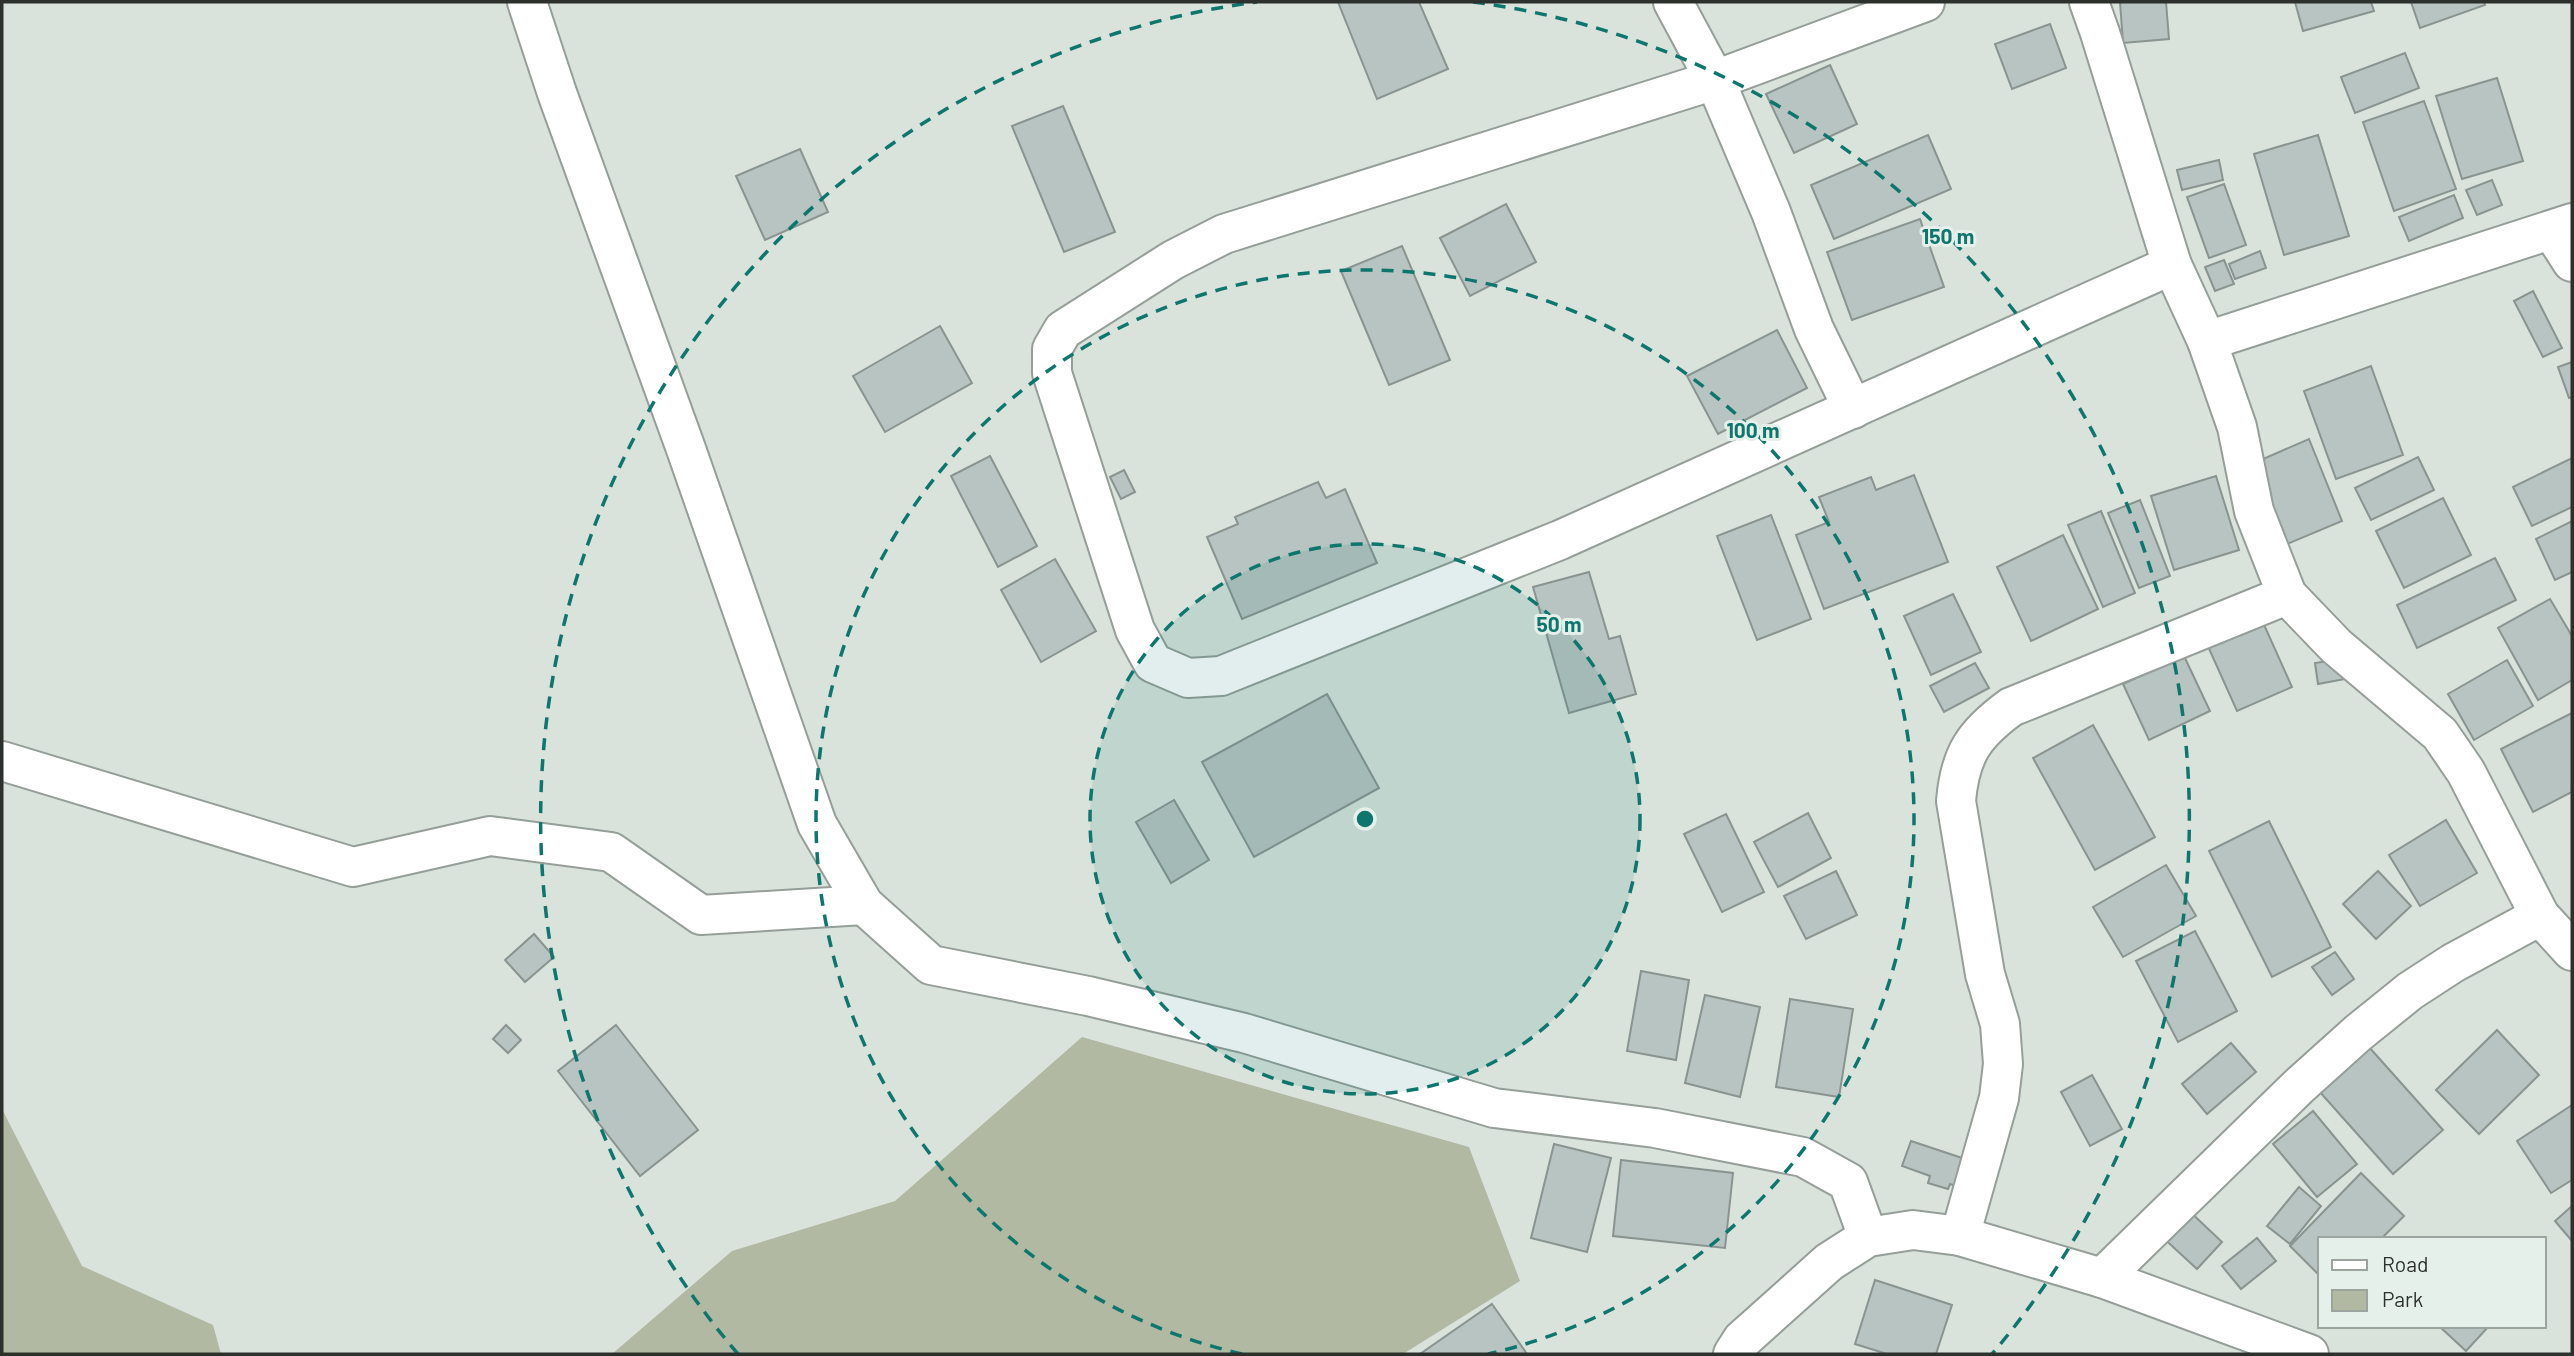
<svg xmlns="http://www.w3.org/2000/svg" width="2574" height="1356" font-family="Barlow,sans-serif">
  <rect width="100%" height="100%" fill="#d9e3dc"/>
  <g fill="#b2b9a2">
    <path d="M 1082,1037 L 1469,1147 L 1520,1281 L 1403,1354 L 612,1354 L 732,1251 L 895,1201 Z"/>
    <path d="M 2,1109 L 82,1266 L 213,1325 L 221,1354 L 2,1354 Z"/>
  </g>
  <g fill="#b8c4c1" stroke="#899491" stroke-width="2">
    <path d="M 1338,2 L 1419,2 L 1448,69 L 1377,99 Z"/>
    <path d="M 2120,2 L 2166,2 L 2169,39 L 2123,43 Z"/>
    <path d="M 2295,2 L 2371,2 L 2374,11 L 2303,31 Z"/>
    <path d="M 2411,2 L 2484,2 L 2485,5 L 2420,28 Z"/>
    <path d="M 2050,24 L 2066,68 L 2012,89 L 1995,44 Z"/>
    <path d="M 2405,53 L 2419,88 L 2355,113 L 2341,77 Z"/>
    <path d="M 1830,65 L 1857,124 L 1794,153 L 1766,94 Z"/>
    <path d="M 2497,78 L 2523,161 L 2462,179 L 2436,96 Z"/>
    <path d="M 2424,101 L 2456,189 L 2394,211 L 2363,122 Z"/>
    <path d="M 1063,106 L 1115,232 L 1064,252 L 1012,126 Z"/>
    <path d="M 1928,135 L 1951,189 L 1834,239 L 1811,185 Z"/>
    <path d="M 2318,135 L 2349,236 L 2284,255 L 2254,154 Z"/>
    <path d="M 800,149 L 828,212 L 765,240 L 736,176 Z"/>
    <path d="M 2219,160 L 2223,180 L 2182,190 L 2177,170 Z"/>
    <path d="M 2492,180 L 2502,205 L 2477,215 L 2466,190 Z"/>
    <path d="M 2224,184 L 2246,245 L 2209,258 L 2187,197 Z"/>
    <path d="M 2454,195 L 2463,218 L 2409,241 L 2399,217 Z"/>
    <path d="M 1506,204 L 1536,262 L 1470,296 L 1440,238 Z"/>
    <path d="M 1920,219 L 1944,287 L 1852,320 L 1827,252 Z"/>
    <path d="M 1402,246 L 1450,360 L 1389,385 L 1341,271 Z"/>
    <path d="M 2260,251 L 2266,268 L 2235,279 L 2229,264 Z"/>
    <path d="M 2224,260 L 2234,284 L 2215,291 L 2205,267 Z"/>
    <path d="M 2533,291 L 2562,348 L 2543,357 L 2514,301 Z"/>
    <path d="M 940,326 L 972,383 L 885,432 L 853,376 Z"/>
    <path d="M 1777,330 L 1807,388 L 1718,434 L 1687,376 Z"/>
    <path d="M 2572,362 L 2572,397 L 2569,398 L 2558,367 Z"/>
    <path d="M 2371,366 L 2403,455 L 2336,479 L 2304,391 Z"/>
    <path d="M 2309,439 L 2342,521 L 2280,547 L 2247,466 Z"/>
    <path d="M 990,456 L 1037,546 L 998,567 L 951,476 Z"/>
    <path d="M 2418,457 L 2434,490 L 2371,520 L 2355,488 Z"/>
    <path d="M 2572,458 L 2572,507 L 2532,526 L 2513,487 Z"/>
    <path d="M 1124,470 L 1135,492 L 1121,499 L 1110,477 Z"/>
    <path d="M 1914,475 L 1948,562 L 1824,609 L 1796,535 L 1829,522 L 1819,497 L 1871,477 L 1876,490 Z"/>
    <path d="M 2216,476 L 2239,550 L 2174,570 L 2151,496 Z"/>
    <path d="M 1318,482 L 1326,498 L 1345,489 L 1377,563 L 1242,619 L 1207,537 L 1238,524 L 1235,517 Z"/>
    <path d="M 2443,498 L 2471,555 L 2404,588 L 2376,531 Z"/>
    <path d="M 2140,500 L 2170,576 L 2139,588 L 2108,513 Z"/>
    <path d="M 2101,511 L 2135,593 L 2103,607 L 2068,525 Z"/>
    <path d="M 1771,515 L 1811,619 L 1757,640 L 1717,536 Z"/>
    <path d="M 2572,521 L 2572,572 L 2555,580 L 2536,539 Z"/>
    <path d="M 2063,535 L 2098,609 L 2031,641 L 1997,567 Z"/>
    <path d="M 2495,558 L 2516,600 L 2417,648 L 2397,605 Z"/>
    <path d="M 1055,559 L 1096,631 L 1041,662 L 1001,590 Z"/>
    <path d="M 1589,572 L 1609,639 L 1620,636 L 1636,694 L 1569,713 L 1533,587 Z"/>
    <path d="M 1953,594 L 1981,652 L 1931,675 L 1904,616 Z"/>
    <path d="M 2550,599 L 2572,636 L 2572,680 L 2538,700 L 2498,628 Z"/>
    <path d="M 2261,618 L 2292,687 L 2237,711 L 2206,642 Z"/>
    <path d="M 2184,656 L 2210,711 L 2149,740 L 2123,684 Z"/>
    <path d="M 2341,659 L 2345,679 L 2318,684 L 2315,663 Z"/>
    <path d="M 2507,660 L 2533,706 L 2474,740 L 2448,694 Z"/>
    <path d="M 1975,663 L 1989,688 L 1944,712 L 1930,686 Z"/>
    <path d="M 1327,694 L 1379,788 L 1254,857 L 1202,762 Z"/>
    <path d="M 2572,713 L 2572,792 L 2533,812 L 2501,749 Z"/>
    <path d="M 2093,725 L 2155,837 L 2095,870 L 2033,758 Z"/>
    <path d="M 1174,800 L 1209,860 L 1171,883 L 1136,822 Z"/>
    <path d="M 1808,813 L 1831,858 L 1778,887 L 1754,842 Z"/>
    <path d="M 1726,814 L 1764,892 L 1722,912 L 1684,834 Z"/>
    <path d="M 2446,820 L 2477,873 L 2420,906 L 2389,855 Z"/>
    <path d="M 2269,821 L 2331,947 L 2272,977 L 2209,851 Z"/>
    <path d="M 2166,865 L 2196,916 L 2123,957 L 2093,907 Z"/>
    <path d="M 1836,871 L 1857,915 L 1806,939 L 1784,896 Z"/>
    <path d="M 2378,871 L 2411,906 L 2376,939 L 2343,904 Z"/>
    <path d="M 2195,931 L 2237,1011 L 2178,1042 L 2136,961 Z"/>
    <path d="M 534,934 L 554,957 L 525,982 L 505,960 Z"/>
    <path d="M 2335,952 L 2354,979 L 2332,995 L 2312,967 Z"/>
    <path d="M 1641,971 L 1689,980 L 1676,1060 L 1627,1051 Z"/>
    <path d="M 1705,995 L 1760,1007 L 1740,1097 L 1685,1083 Z"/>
    <path d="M 1790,999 L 1853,1009 L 1839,1097 L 1776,1087 Z"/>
    <path d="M 506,1025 L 521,1040 L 508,1053 L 493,1039 Z"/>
    <path d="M 616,1025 L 698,1130 L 640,1176 L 558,1071 Z"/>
    <path d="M 2497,1030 L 2539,1075 L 2479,1134 L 2436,1090 Z"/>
    <path d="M 2231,1043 L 2256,1072 L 2207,1114 L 2182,1084 Z"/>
    <path d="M 2369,1047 L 2443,1130 L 2393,1174 L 2319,1091 Z"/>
    <path d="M 2092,1075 L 2122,1129 L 2090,1146 L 2061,1092 Z"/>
    <path d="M 2572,1105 L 2572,1180 L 2551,1193 L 2517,1141 Z"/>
    <path d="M 2313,1111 L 2357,1164 L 2317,1197 L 2273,1144 Z"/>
    <path d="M 1911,1141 L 1965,1159 L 1956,1186 L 1950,1184 L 1948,1189 L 1928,1183 L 1930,1176 L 1902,1166 Z"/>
    <path d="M 1554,1144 L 1611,1158 L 1587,1252 L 1531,1238 Z"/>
    <path d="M 1621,1160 L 1733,1173 L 1725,1248 L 1613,1236 Z"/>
    <path d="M 2361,1173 L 2404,1216 L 2381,1239 L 2320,1239 L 2320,1276 L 2290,1246 Z"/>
    <path d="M 2299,1187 L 2321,1206 L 2290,1244 L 2267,1226 Z"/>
    <path d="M 2572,1206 L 2572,1241 L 2555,1221 Z"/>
    <path d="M 2185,1207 L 2222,1242 L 2197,1269 L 2159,1234 Z"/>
    <path d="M 2257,1238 L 2276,1261 L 2241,1289 L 2222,1266 Z"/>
    <path d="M 1875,1280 L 1952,1305 L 1936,1354 L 1887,1354 L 1855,1344 Z"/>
    <path d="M 1492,1304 L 1527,1354 L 1420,1354 Z"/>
    <path d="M 2439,1326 L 2489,1326 L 2466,1351 Z"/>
  </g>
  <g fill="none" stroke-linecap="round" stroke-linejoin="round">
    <g stroke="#959e98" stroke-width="42">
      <g id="minor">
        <path d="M 527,2 L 557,93 L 686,449 L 817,824 L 864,905 L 931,965 L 1088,996 L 1244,1033 L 1494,1108 L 1655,1128 L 1803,1157 L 1848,1182 L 1868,1237"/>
        <path d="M 1673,2 L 1715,80 L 1771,212 L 1814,329 L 1853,409"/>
        <path d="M 1925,2 L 1715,80 L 1224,234 L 1173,260 L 1063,330 L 1052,349 L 1052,373 L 1135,630 L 1153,663 L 1188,678 L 1221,676 L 1560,540 L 2172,265"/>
        <path d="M 2089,2 L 2100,33 L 2172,265 L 2207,341 L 2237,427 L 2254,511 L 2287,595 L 2336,646 L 2440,734 L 2466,772 L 2540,916 L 2572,951"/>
        <path d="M 2552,231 L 2572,262"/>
        <path d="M 2207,341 L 2572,223"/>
        <path d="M 2,761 L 353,867 L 490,836 L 611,852 L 701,915 L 864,905"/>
        <path d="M 1960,1236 L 1999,1098 L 2003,1064 L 2000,1024 L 1985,974 L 1956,801 C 1960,754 1974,734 2011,707 L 2287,595"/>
        <path d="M 2102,1278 L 2298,1087 L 2358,1033 L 2410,991 L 2453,963 L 2540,916"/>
        <path d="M 1733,1354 L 1742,1340 L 1829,1262 L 1868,1237 L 1913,1230 L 1960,1236 L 2102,1278 L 2309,1354"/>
      </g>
    </g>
    <use href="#minor" stroke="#fff" stroke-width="38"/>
  </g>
  <circle cx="1365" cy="819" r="275" fill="#0f766e" fill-opacity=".12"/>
  <g fill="none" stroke="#0f766e" stroke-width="3.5" stroke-dasharray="12 9">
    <circle cx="1365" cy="819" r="275"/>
    <path d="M1242 1354A549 549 0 1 1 1488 1354"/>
    <path d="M738 1354A824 824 0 0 1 1257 2M1473 2A824 824 0 0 1 1992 1354"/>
  </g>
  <circle cx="1365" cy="819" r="10" fill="#0f766e" stroke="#e6f0ea" stroke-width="3.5"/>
  <g font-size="21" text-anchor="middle" font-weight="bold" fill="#0f766e" stroke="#e6f0ea" stroke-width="6" stroke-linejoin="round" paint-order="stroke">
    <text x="1948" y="244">150 m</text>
    <text x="1753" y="438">100 m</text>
    <text x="1559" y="632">50 m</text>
  </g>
  <rect width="2574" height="1356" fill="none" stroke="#2d312e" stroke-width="7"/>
  <rect x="2318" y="1237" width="228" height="91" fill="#e6f0ea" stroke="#9ca49f" stroke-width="2"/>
  <rect x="2332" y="1260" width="35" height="10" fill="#ffffff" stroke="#9ca49f" stroke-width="2"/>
  <text x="2382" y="1272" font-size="21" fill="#2d312e">Road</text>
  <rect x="2332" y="1290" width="35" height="21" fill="#b2b9a2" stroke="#9ca49f" stroke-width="2"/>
  <text x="2382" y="1307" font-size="21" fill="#2d312e">Park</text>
</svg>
